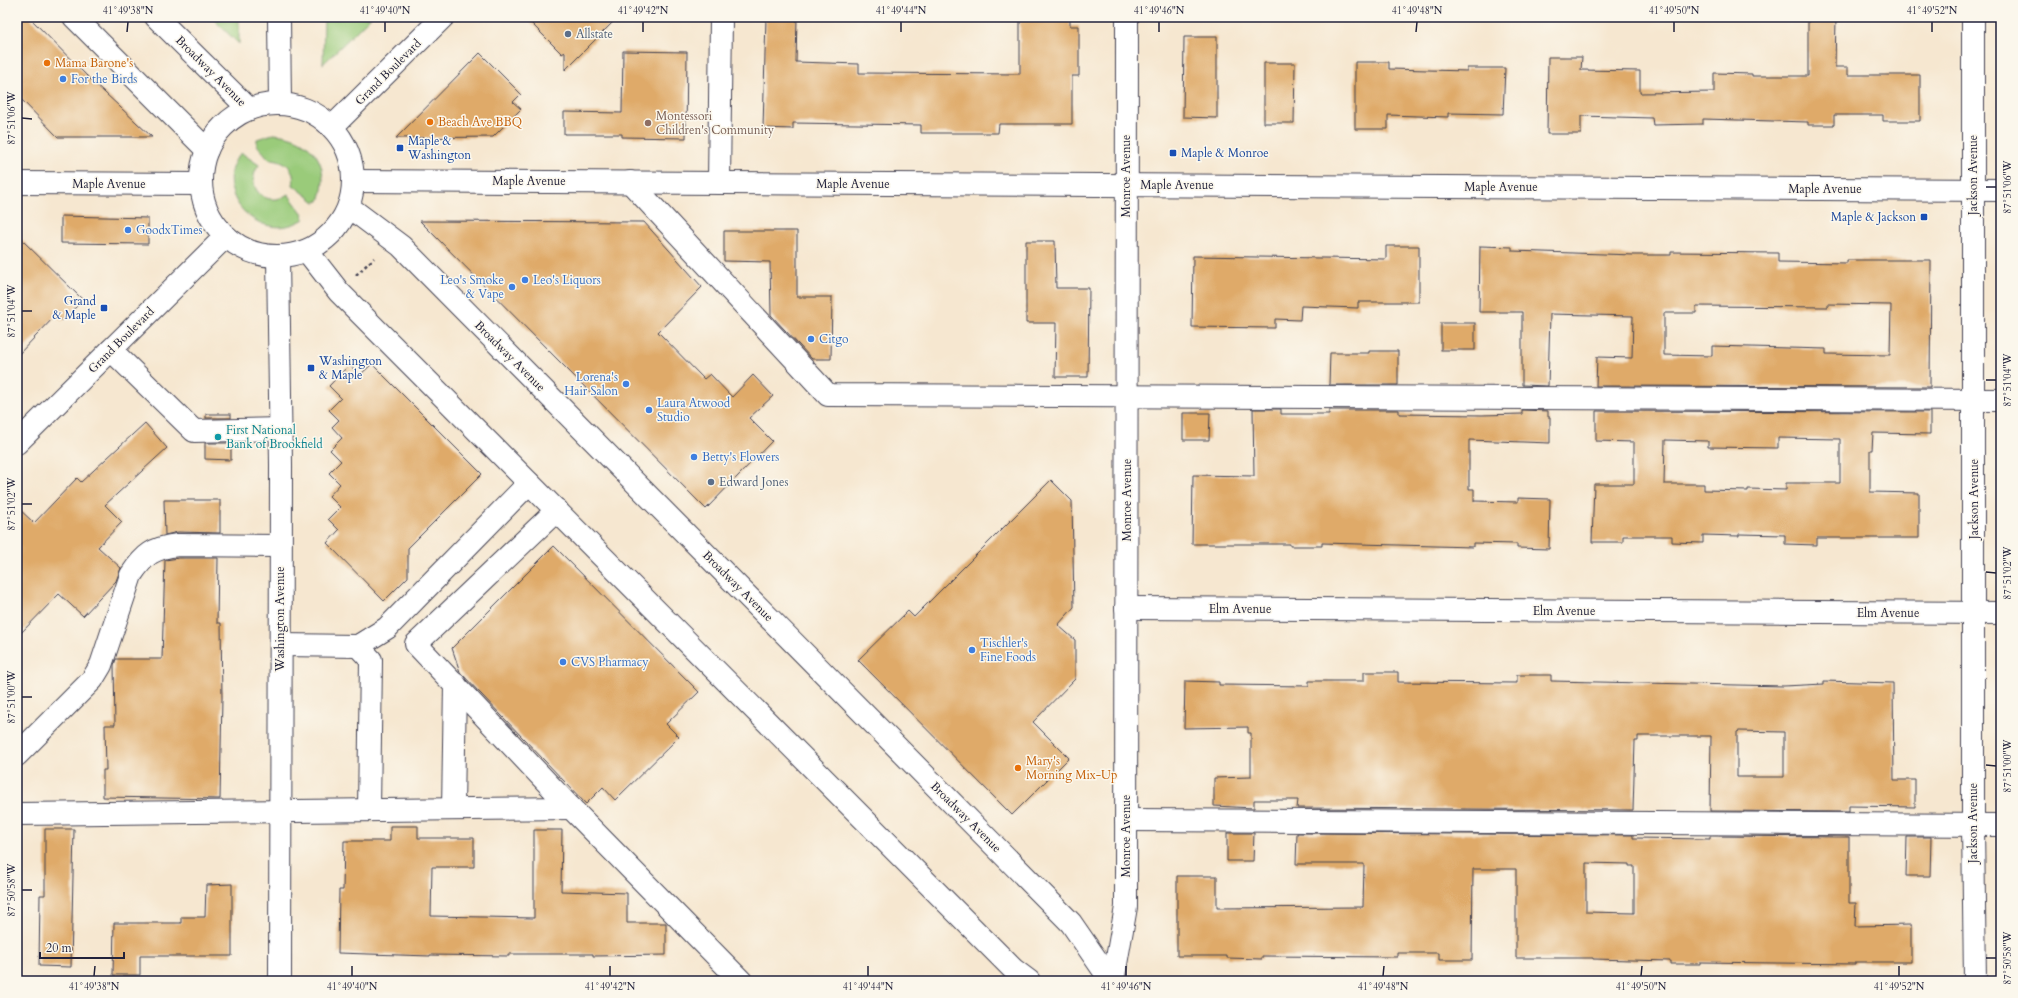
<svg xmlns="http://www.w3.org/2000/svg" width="2018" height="998" font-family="Cardo,serif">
  <rect width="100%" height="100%" fill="#fbf7ec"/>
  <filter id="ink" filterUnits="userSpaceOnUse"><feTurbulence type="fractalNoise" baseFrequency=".025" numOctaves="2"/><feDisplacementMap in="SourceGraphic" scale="8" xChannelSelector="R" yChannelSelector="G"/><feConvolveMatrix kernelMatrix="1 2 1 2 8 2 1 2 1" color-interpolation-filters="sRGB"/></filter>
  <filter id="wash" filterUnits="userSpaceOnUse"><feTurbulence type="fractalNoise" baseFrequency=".012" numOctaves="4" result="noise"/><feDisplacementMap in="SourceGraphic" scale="16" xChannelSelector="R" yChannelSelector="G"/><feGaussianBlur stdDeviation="0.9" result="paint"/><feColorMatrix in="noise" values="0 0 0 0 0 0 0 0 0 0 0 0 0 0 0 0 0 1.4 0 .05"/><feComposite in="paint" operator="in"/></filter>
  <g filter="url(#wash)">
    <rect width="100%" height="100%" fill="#f6e7d0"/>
    <g fill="#9acb7a" stroke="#5e765a">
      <path d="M 211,17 L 239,17 L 239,44 Z"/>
      <path d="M 324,17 L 371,17 L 323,64 Z"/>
      <path d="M 273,134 C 312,136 332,164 319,201 L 315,202 L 293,185 C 296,169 285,159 269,159 L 257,145 L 257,139 Z"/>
      <path d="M 240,154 L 243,154 L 259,165 C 243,186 266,210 288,194 L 303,214 L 304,219 C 258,248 209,189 240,154 Z"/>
    </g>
    <g id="blocks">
      <g fill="#dfaa69" fill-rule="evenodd">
        <path d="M 17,17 L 29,17 L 89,78 L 152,137 L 58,137 L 17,95 Z"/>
        <path d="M 525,17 L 618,17 L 565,70 L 565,52 L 562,54 Z"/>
        <path d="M 766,17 L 797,17 L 796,62 L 859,64 L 859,73 L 1020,74 L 1020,17 L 1070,17 L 1070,26 L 1079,26 L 1079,76 L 1072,76 L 1072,124 L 999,124 L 998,133 L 921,133 L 921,125 L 793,123 L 793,129 L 763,128 Z"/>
        <path d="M 1808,17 L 1836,17 L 1835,67 L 1848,67 L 1848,75 L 1920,75 L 1920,121 L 1883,121 L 1883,115 L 1834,115 L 1834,125 L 1808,125 L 1808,122 L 1703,119 L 1703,124 L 1653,125 L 1652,118 L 1581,116 L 1581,134 L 1547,134 L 1548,57 L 1582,57 L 1581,70 L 1640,71 L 1640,93 L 1714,92 L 1714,73 L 1752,74 L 1752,76 L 1808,76 Z"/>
        <path d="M 1184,37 L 1217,37 L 1217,118 L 1183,117 Z"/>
        <path d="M 623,51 L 687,52 L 686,138 L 622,137 L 622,134 L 564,134 L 564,112 L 622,113 Z"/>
        <path d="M 480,53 L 521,94 L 513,102 L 521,109 L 493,137 L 396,138 Z"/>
        <path d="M 1355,62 L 1389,62 L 1389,69 L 1467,71 L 1467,68 L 1505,68 L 1503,114 L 1448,113 L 1448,117 L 1388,115 L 1388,129 L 1355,129 Z"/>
        <path d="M 1264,63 L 1295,63 L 1294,123 L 1264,123 Z"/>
        <path d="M 61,216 L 148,218 L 148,244 L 61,243 Z"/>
        <path d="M 420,221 L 644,222 L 702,287 L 658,332 L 704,379 L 710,374 L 732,397 L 753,375 L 773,396 L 749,418 L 772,441 L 706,509 Z"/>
        <path d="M 724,231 L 797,231 L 797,297 L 832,297 L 831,359 L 812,359 L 771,315 L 770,262 L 724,261 Z"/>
        <path d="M 17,235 L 83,300 L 62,321 L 56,315 L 17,356 Z"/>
        <path d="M 1026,241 L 1055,241 L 1056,288 L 1089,288 L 1088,377 L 1055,377 L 1056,323 L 1026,323 Z"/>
        <path d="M 1386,246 L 1419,246 L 1419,302 L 1358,302 L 1358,308 L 1301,306 L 1300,320 L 1275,319 L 1275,328 L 1192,327 L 1193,256 L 1386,259 Z"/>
        <path d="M 1480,246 L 1512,247 L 1512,251 L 1634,255 L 1671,255 L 1671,252 L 1778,253 L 1778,262 L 1847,263 L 1847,260 L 1931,260 L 1930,387 L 1596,386 L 1597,357 L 1632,358 L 1633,316 L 1550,314 L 1548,386 L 1522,385 L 1522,312 L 1479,312 ZM 1828,304 L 1891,305 L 1890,355 L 1826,354 L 1826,349 L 1712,346 L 1712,356 L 1664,355 L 1664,313 L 1696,313 L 1696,306 L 1828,307 Z"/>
        <rect x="1441" y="323" width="34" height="27"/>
        <path d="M 1369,351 L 1398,351 L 1398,385 L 1329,385 L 1330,353 L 1369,353 Z"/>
        <path d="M 372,364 L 482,474 L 408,548 L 408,577 L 384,601 L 327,543 L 339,530 L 328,519 L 340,507 L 329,496 L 340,484 L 329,473 L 341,461 L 330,450 L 342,438 L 332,427 L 339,420 L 329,410 L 341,398 L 329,386 L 349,365 L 360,375 Z"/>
        <path d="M 1253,409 L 1281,409 L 1281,414 L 1329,414 L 1329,410 L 1399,410 L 1399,414 L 1482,415 L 1522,414 L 1522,410 L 1548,411 L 1548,417 L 1550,417 L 1550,443 L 1469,440 L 1469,489 L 1474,489 L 1474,501 L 1518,502 L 1518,498 L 1550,499 L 1549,549 L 1517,548 L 1517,544 L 1473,543 L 1473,547 L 1322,543 L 1322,546 L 1290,546 L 1290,544 L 1192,544 L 1193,475 L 1254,476 Z"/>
        <path d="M 1596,411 L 1930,412 L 1930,434 L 1873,433 L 1872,450 L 1870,450 L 1870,492 L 1919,493 L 1919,538 L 1817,538 L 1817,545 L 1785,544 L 1785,535 L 1739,534 L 1739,536 L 1703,535 L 1703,543 L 1672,542 L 1672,536 L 1623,536 L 1623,542 L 1592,542 L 1594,484 L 1634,484 L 1634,442 L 1596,441 ZM 1778,438 L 1840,439 L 1840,483 L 1786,483 L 1786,490 L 1748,489 L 1748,491 L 1704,490 L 1704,484 L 1664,484 L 1665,440 L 1708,441 L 1708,447 L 1778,448 Z"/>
        <path d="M 1183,413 L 1210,413 L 1209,440 L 1183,440 Z"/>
        <rect x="206" y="414" width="25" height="4"/>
        <path d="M 145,423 L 167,448 L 105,505 L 122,522 L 98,547 L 121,568 L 116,581 L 83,616 L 59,594 L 17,637 L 17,507 L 34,523 L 77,478 L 81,482 Z"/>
        <path d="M 205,443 L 231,443 L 231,460 L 205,459 Z"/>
        <path d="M 1051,480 L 1072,501 L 1074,607 L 1058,625 L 1075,640 L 1075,679 L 1033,722 L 1069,758 L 1012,815 L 858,660 L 908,611 L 914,617 Z"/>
        <path d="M 164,500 L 220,500 L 220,533 L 178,532 L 165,535 Z"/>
        <path d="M 554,546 L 699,692 L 666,724 L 679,737 L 615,800 L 603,787 L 586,804 L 460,672 L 452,648 Z"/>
        <path d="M 179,558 L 218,558 L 217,623 L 221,623 L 222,698 L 220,799 L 103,797 L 103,770 L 106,770 L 105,725 L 115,725 L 114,665 L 116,659 L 162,659 L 165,560 Z"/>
        <path d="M 1364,672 L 1398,672 L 1398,682 L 1517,683 L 1517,675 L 1551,675 L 1551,681 L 1784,686 L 1824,684 L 1824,681 L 1893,683 L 1894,780 L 1915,780 L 1915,807 L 1849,806 L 1849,812 L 1710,811 L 1711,736 L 1638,736 L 1638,741 L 1635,741 L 1633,810 L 1297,808 L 1298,800 L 1254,800 L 1254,808 L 1214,806 L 1214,778 L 1251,777 L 1251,733 L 1248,733 L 1248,727 L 1184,728 L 1185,681 L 1219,682 L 1219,685 L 1309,686 L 1309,681 L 1364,681 ZM 1739,731 L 1784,732 L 1784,777 L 1737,777 L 1737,732 Z"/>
        <path d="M 390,826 L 418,826 L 418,838 L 474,838 L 474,867 L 432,867 L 431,916 L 534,918 L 534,830 L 562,830 L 561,891 L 627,893 L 627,923 L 666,923 L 666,955 L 593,956 L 593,954 L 509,954 L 509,956 L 430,955 L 430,956 L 338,953 L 339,890 L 343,890 L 344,841 L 390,841 Z"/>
        <path d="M 45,829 L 74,829 L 71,967 L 39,966 L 40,895 L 45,895 Z"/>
        <path d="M 1227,833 L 1254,833 L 1253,861 L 1227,861 Z"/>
        <path d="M 1297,833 L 1633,835 L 1633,838 L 1710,839 L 1710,836 L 1849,837 L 1849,903 L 1856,903 L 1855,926 L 1911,925 L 1911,962 L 1855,962 L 1855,964 L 1700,962 L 1700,964 L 1670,964 L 1670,961 L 1593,959 L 1593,958 L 1516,958 L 1516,869 L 1473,869 L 1472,960 L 1439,960 L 1439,953 L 1397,953 L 1397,957 L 1262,956 L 1262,959 L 1227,958 L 1227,956 L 1177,956 L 1177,876 L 1217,876 L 1217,908 L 1363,907 L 1364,864 L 1296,864 ZM 1586,863 L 1629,864 L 1629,866 L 1634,866 L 1634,913 L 1586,912 Z"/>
        <path d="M 1907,837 L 1931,837 L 1930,876 L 1906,876 Z"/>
        <path d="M 232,884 L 232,956 L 140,956 L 140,975 L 113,975 L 114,923 L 181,923 L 181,917 L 205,917 L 206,885 Z"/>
      </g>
    </g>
  </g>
  <g filter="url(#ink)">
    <use href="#blocks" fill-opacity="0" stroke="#424051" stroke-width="1"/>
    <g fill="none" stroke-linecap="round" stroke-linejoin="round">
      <g stroke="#424051" stroke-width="24">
        <g id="minor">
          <path d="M 74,17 L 207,150"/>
          <path d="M 156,17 L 249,109"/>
          <path d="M 279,17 L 280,104"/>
          <path d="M 1973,17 L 1973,825 L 1975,981"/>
          <circle cx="277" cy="180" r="76"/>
          <path d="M 332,127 L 443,17"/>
          <path d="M 354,181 L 2001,190"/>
          <path d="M 630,182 L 828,395 L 2001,400"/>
          <path d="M 17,183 L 200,184"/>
          <path d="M 719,183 L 721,17"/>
          <path d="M 349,207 L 401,246 L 1071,923 L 1111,981"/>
          <path d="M 307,251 L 339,292 L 1013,969 L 1029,981"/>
          <path d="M 278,257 L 281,465 L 280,981"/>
          <path d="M 111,350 L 194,431 L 281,429"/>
          <path d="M 17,443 L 225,237"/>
          <path d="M 557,510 L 416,644 L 571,808 L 741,981"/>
          <path d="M 1126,608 L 2001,613"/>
          <path d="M 281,645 L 358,646 L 387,628 L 529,483"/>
          <path d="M 358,646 L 371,660 L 369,810"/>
          <path d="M 17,755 L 92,680 L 101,665 L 131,575 C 145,554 153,548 178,545 L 280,546"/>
          <path d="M 453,809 L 455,684"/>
          <path d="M 17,814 L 571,808"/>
          <path d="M 1126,820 L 2001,825"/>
          <path d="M 1113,981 L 1126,907 L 1127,17"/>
        </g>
      </g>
      <path stroke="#424051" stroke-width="2.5" stroke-dasharray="3 3" stroke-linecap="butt" d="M 356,275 L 374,258"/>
      <use href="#minor" stroke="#fff" stroke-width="22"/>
    </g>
  </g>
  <path fill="none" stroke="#22223b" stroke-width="1.5" d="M 127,32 L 128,22M 385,32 L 385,22M 643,32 L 643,22M 901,32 L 901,22M 1159,32 L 1159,22M 1416,32 L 1417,22M 1674,32 L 1674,22M 1932,32 L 1932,22M 22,118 L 32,119M 1986,187 L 1996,187M 22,311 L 32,311M 1986,380 L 1996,380M 22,504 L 32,504M 1986,572 L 1996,573M 22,697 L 32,697M 1986,765 L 1996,766M 22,890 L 32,890M 1986,958 L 1996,958M 94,976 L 95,966M 352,976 L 352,966M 610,976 L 610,966M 868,976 L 868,966M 1126,976 L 1126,966M 1383,976 L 1384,966M 1641,976 L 1642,966M 1899,976 L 1899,966"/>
  <g fill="#5c6f8a" stroke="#fbf7ec" stroke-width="1.5">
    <circle cx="568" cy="34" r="4"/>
    <circle cx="711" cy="482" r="4"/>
  </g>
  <g fill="#e8710a" stroke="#fbf7ec" stroke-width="1.5">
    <circle cx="47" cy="63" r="4"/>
    <circle cx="430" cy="122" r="4"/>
    <circle cx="1018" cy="768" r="4"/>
  </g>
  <g fill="#3f7fe0" stroke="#fbf7ec" stroke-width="1.5">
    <circle cx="63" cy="79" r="4"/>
    <circle cx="128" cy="230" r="4"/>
    <circle cx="525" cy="280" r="4"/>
    <circle cx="512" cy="287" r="4"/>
    <circle cx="811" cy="339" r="4"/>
    <circle cx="626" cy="384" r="4"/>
    <circle cx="649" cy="410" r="4"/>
    <circle cx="694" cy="457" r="4"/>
    <circle cx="972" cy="650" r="4"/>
    <circle cx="563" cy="662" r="4"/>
  </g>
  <circle fill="#8d6e63" stroke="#fbf7ec" stroke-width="1.5" cx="648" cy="123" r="4"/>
  <g fill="#1a4fb4" stroke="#fbf7ec" stroke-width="1.5">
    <rect x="396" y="144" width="8" height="8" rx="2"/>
    <rect x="1169" y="149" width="8" height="8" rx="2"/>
    <rect x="1920" y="213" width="8" height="8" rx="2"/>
    <rect x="100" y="304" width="8" height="8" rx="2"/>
    <rect x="307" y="364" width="8" height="8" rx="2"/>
  </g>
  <circle fill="#0f9aa8" stroke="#fbf7ec" stroke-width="1.5" cx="218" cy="437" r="4"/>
  <g text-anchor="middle" stroke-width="3" stroke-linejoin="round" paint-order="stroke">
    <g font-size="12" fill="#4e5e75" stroke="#fbf7ec" text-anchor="start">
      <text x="576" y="38">Allstate</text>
      <text x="719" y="486">Edward Jones</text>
    </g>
    <g font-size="12" fill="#c56008" stroke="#fbf7ec" text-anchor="start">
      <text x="55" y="67">Mama Barone's</text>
      <text x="438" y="126">Beach Ave BBQ</text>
      <text x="1026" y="765">Mary's<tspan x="1026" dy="14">Morning Mix-Up</tspan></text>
    </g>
    <g font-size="12" fill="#22223b" stroke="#fbf7ec">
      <text transform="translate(211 71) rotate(45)" y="4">Broadway Avenue</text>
      <text transform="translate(388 72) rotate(-45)" y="4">Grand Boulevard</text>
      <text transform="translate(1973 175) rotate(-90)" y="4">Jackson Avenue</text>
      <text transform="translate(1126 176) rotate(-90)" y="4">Monroe Avenue</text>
      <text x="529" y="185">Maple Avenue</text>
      <text x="109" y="188">Maple Avenue</text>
      <text x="853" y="188">Maple Avenue</text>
      <text x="1177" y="189">Maple Avenue</text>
      <text x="1501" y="191">Maple Avenue</text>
      <text x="1825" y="193">Maple Avenue</text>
      <text transform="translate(121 340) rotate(-45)" y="4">Grand Boulevard</text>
      <text transform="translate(510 356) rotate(45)" y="4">Broadway Avenue</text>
      <text transform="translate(1974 499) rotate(-90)" y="4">Jackson Avenue</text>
      <text transform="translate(1127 500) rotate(-90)" y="4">Monroe Avenue</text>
      <text transform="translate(738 586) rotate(45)" y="4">Broadway Avenue</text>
      <text x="1240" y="613">Elm Avenue</text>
      <text x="1564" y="615">Elm Avenue</text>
      <text x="1888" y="617">Elm Avenue</text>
      <text transform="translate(280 619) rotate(-90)" y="4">Washington Avenue</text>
      <text transform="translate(966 817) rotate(45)" y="4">Broadway Avenue</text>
      <text transform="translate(1973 823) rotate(-90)" y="4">Jackson Avenue</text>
      <text transform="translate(1126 836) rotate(-90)" y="4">Monroe Avenue</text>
    </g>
    <g font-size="12" fill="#366cbe" stroke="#fbf7ec" text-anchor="start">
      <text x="71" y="83">For the Birds</text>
      <text x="136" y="234">GoodxTimes</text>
      <text x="504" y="284" text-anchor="end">Leo's Smoke<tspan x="504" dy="14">&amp; Vape</tspan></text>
      <text x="533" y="284">Leo's Liquors</text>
      <text x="819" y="343">Citgo</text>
      <text x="618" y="381" text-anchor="end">Lorena's<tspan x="618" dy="14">Hair Salon</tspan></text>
      <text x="657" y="407">Laura Atwood<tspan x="657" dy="14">Studio</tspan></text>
      <text x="702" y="461">Betty's Flowers</text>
      <text x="980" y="647">Tischler's<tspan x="980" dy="14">Fine Foods</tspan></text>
      <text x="571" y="666">CVS Pharmacy</text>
    </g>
    <g font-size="12" fill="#785e54" stroke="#fbf7ec" text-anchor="start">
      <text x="656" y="120">Montessori<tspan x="656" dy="14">Children's Community</tspan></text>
    </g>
    <g font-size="12" fill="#164399" stroke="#fbf7ec" text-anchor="start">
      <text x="408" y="145">Maple &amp;<tspan x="408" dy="14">Washington</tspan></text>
      <text x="1181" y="157">Maple &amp; Monroe</text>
      <text x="1916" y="221" text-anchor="end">Maple &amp; Jackson</text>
      <text x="96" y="305" text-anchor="end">Grand<tspan x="96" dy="14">&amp; Maple</tspan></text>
      <text x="319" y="365">Washington<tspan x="319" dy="14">&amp; Maple</tspan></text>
    </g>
    <g font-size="12" fill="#0d838f" stroke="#fbf7ec" text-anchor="start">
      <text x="226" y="434">First National<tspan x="226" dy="14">Bank of Brookfield</tspan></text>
    </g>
  </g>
  <rect width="2018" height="998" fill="none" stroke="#fbf7ec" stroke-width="44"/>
  <path d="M40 952v6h84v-6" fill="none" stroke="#22223b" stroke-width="2"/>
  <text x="46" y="952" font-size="12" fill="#22223b" stroke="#fbf7ec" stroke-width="3" paint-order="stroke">20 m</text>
  <rect x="22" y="22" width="1974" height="954" fill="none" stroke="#22223b" stroke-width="1.5"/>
  <g font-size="10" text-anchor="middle" fill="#22223b">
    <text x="128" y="14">41°49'38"N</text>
    <text x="385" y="14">41°49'40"N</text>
    <text x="643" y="14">41°49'42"N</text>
    <text x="901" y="14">41°49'44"N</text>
    <text x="1159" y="14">41°49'46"N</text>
    <text x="1417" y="14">41°49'48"N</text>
    <text x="1674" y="14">41°49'50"N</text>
    <text x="1932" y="14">41°49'52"N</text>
    <text transform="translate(11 118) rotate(-90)" y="4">87°51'06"W</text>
    <text transform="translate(2007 187) rotate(-90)" y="4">87°51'06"W</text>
    <text transform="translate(11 311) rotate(-90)" y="4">87°51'04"W</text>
    <text transform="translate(2007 380) rotate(-90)" y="4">87°51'04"W</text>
    <text transform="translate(11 504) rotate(-90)" y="4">87°51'02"W</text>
    <text transform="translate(2007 573) rotate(-90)" y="4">87°51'02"W</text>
    <text transform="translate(11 697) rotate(-90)" y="4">87°51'00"W</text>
    <text transform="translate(2007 766) rotate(-90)" y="4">87°51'00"W</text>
    <text transform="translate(11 890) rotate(-90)" y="4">87°50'58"W</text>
    <text transform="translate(2007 958) rotate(-90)" y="4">87°50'58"W</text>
    <text x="94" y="990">41°49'38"N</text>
    <text x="352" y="990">41°49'40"N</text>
    <text x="610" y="990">41°49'42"N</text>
    <text x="868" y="990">41°49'44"N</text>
    <text x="1126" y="990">41°49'46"N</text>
    <text x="1383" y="990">41°49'48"N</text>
    <text x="1641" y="990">41°49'50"N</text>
    <text x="1899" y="990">41°49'52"N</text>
  </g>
</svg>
